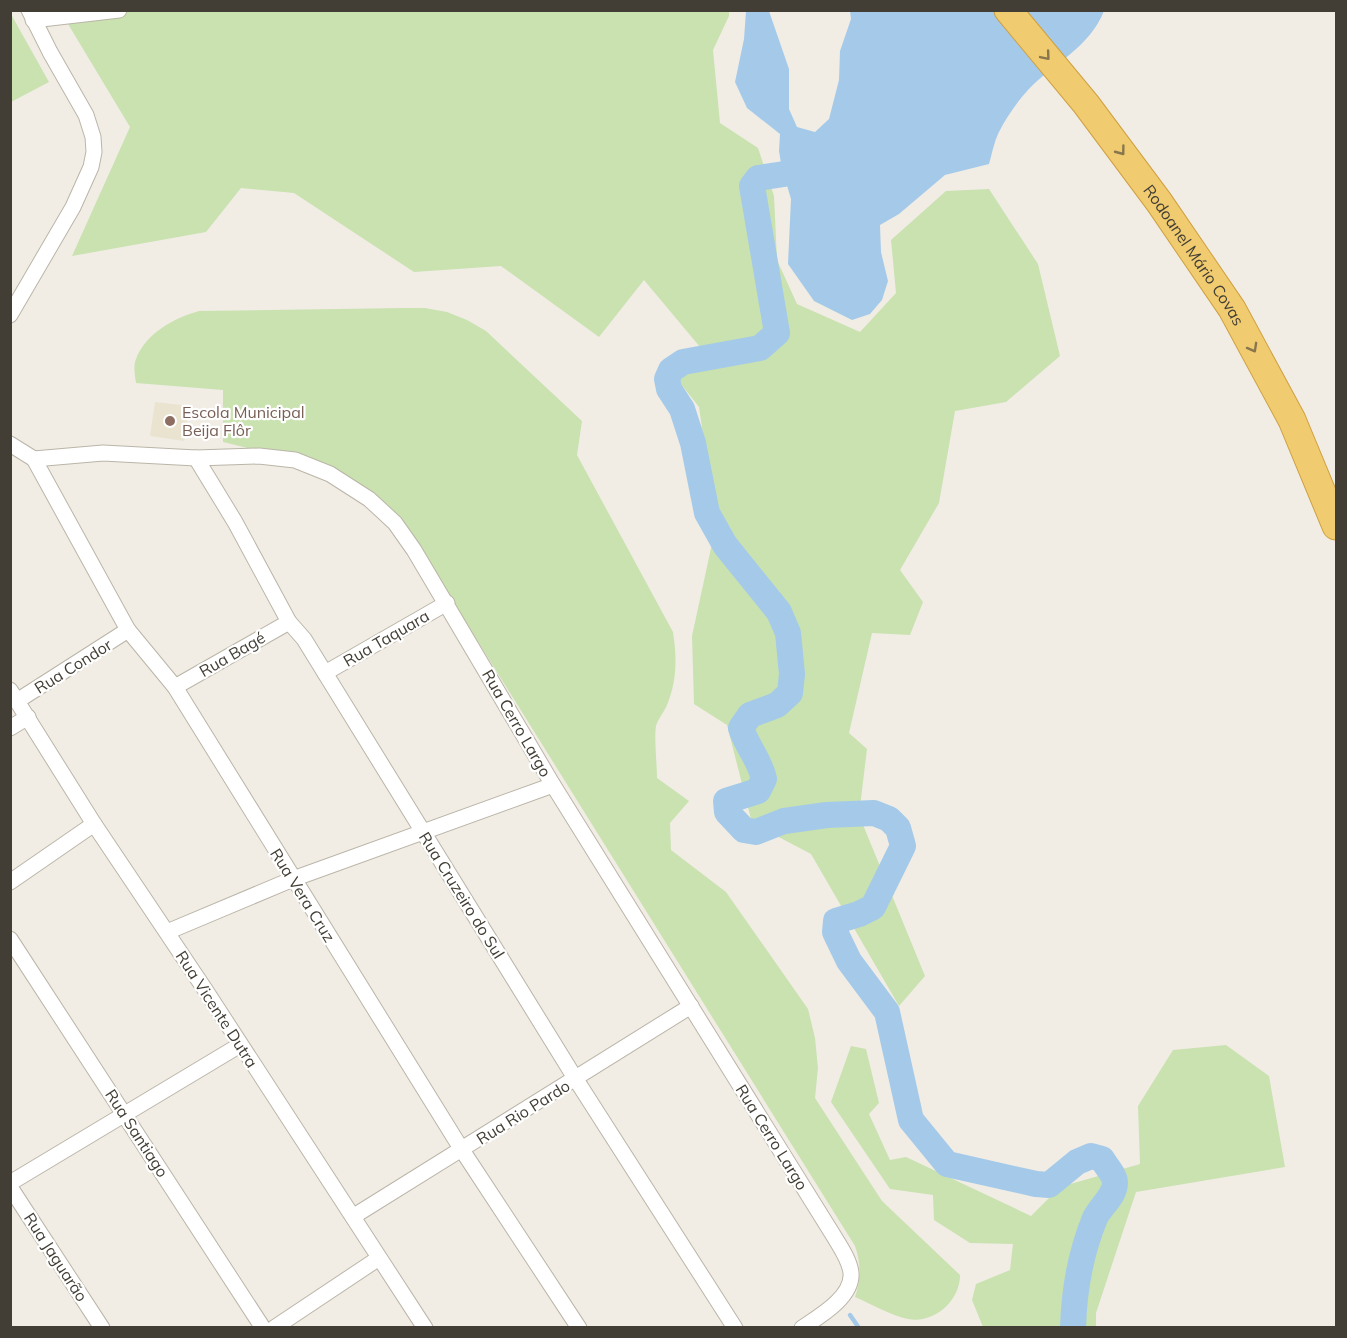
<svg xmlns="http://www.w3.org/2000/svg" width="1347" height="1338" font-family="Mulish,sans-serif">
  <rect width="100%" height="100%" fill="#f1ede5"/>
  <path fill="#e9e3d0" d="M 155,402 L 190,406 L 184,441 L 150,436 Z"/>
  <g fill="#c9e2b0">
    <path d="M 64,11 L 729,11 L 729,16 L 713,50 L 720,123 L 758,148 L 774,196 L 777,260 L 797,304 L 860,332 L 896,293 L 891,240 L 946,191 L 989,189 L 1038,264 L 1060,356 L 1006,402 L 955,411 L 939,503 L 900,570 L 923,602 L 910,635 L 872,633 L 849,733 L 867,749 L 859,815 L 925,976 L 899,1006 L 811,854 L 752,823 L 727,725 L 694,704 L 692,636 L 716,525 L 699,407 L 677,379 L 700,347 L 644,280 L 599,337 L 501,266 L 414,272 L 294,193 L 241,188 L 206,232 L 72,256 L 130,127 L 68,24 Z"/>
    <path d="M 12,16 L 49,82 L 11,102 L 10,18 Z"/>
    <path d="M 403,308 L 425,308 L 447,312 L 467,320 L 486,331 L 582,421 L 577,455 L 673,632 C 677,658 677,681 667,705 C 664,712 658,719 656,726 C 654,738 657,764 657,778 L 689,801 L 670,823 L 671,850 L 726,892 L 808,1009 L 815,1038 L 818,1068 L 815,1098 L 882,1201 L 960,1275 C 960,1301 934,1324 908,1319 C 892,1316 871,1304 855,1297 C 861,1279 861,1264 855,1246 L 404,523 L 384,503 L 269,453 L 223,442 L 223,390 L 136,383 C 135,376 133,366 136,359 C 146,333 174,318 199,311 Z"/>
    <path d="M 1226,1045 L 1269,1076 L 1285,1167 L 1136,1192 L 1096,1313 L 1096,1327 L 983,1327 L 972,1300 L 976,1284 L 1010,1270 L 1013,1244 L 970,1243 L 934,1220 L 933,1195 L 890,1189 L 831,1102 L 851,1046 L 866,1049 L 879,1103 L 869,1114 L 890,1160 L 906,1157 L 1031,1216 L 1060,1187 L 1140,1164 L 1138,1106 L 1173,1050 Z"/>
  </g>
  <path fill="#a5cae9" d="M 746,11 L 769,11 L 789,69 L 789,109 L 797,127 L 815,132 L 829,119 L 839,80 L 840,51 L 851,19 L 850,11 L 1104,11 C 1089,48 1054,63 1028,90 C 1017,102 1006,118 999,132 C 994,142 992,154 989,164 L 945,175 L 899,214 L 880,225 L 881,252 L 888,281 L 882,300 L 870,314 L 852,320 L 814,301 L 788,264 L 791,199 L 782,169 L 779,151 L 780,134 L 747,108 L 735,82 L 744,39 Z"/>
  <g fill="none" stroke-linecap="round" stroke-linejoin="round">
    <path stroke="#a5cae9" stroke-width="4.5" d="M 850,1315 L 859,1328"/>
    <path stroke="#a5cae9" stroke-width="26" d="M 816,163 L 784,174 L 758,178 L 752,186 L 777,333 L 760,348 L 683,362 L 671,370 L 667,379 L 669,389 L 682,409 L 693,443 L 707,513 L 725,545 L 779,612 L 788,633 L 792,674 L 790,693 L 777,705 L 750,715 L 741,728 C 747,747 760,760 764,779 L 758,791 L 726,801 L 727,812 L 744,830 L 756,832 L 784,821 L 827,815 L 874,813 L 889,819 L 898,828 L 903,846 L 873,907 L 859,914 L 836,921 L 835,932 L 849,961 L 887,1012 L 911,1120 L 947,1164 L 1036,1184 L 1049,1185 L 1077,1162 L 1091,1156 L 1102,1159 C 1106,1166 1115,1175 1115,1183 C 1115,1196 1100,1207 1095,1218 C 1081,1252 1074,1291 1073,1328"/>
    <g stroke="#bbb5a8" stroke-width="17">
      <g id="street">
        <path d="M 33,20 L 119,10"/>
        <path d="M 10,315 L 73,207 L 91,167 L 94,152 L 93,137 L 86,115 L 50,52 L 29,10"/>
        <path d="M 10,444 L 34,459 L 103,453 L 196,458 L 259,456 L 295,460 L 330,474 L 369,499 L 381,510 L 395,523 L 414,550 L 553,785 L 835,1238 C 841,1248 850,1261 851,1273 C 853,1297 820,1316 802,1328"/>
        <path d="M 196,458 L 235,522 L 289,622 L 304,639 L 575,1078 L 735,1328"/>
        <path d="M 34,459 L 128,630 L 175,687 L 462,1150 L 579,1328"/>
        <path d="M 325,673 L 447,603"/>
        <path d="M 175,687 L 289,622"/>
        <path d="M 10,690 L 94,824 L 206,991 L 425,1328"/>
        <path d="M 17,701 L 128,630"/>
        <path d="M 10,728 L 28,717"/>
        <path d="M 10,882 L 94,824"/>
        <path d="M 167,932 L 293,879 L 553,785"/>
        <path d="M 10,939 L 263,1328"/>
        <path d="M 10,1183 L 240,1045"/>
        <path d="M 10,1187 L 102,1328"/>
        <path d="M 354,1216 L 691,1006"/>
        <path d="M 274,1328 L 379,1258"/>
      </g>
    </g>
    <g stroke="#cea041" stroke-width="29">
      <g id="highway">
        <path id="s1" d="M 1008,10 L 1086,104 L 1159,202 L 1232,309 L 1292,420 L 1336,526"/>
      </g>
    </g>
    <use href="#street" stroke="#fff" stroke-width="15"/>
    <use href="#highway" stroke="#f1cb6f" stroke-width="27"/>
  </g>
  <defs><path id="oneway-chevron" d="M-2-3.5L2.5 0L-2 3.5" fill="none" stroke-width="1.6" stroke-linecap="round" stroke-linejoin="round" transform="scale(1.5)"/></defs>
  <g stroke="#88764c">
    <use href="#oneway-chevron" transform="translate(1046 56) rotate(50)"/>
    <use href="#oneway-chevron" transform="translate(1121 151) rotate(53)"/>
    <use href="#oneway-chevron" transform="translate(1253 348) rotate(61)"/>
  </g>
  <circle fill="#8d6e63" stroke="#fff" stroke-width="2" cx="170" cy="421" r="6"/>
  <g text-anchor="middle" stroke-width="4.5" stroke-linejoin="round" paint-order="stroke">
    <g font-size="16" fill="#423e35" stroke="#fff">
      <text dy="6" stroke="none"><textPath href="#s1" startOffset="308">Rodoanel Mário Covas</textPath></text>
      <text transform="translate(386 638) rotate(-30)" y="6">Rua Taquara</text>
      <text transform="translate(232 654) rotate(-30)" y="6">Rua Bagé</text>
      <text transform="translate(73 666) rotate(-32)" y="6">Rua Condor</text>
      <text transform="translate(517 723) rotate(60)" y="6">Rua Cerro Largo</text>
      <text transform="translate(303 895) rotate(58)" y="6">Rua Vera Cruz</text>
      <text transform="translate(462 895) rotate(58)" y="6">Rua Cruzeiro do Sul</text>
      <text transform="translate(217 1009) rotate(57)" y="6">Rua Vicente Dutra</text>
      <text transform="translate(523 1112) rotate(-32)" y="6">Rua Rio Pardo</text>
      <text transform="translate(137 1133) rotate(57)" y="6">Rua Santiago</text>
      <text transform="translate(772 1137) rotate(58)" y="6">Rua Cerro Largo</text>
      <text transform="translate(56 1257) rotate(57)" y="6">Rua Jaguarão</text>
    </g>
    <g font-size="16" fill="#785e54" stroke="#fff" text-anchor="start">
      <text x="182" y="418">Escola Municipal<tspan x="182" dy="18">Beija Flôr</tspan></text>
    </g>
  </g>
  <rect width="1347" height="1338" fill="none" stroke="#423e35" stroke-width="24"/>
</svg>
